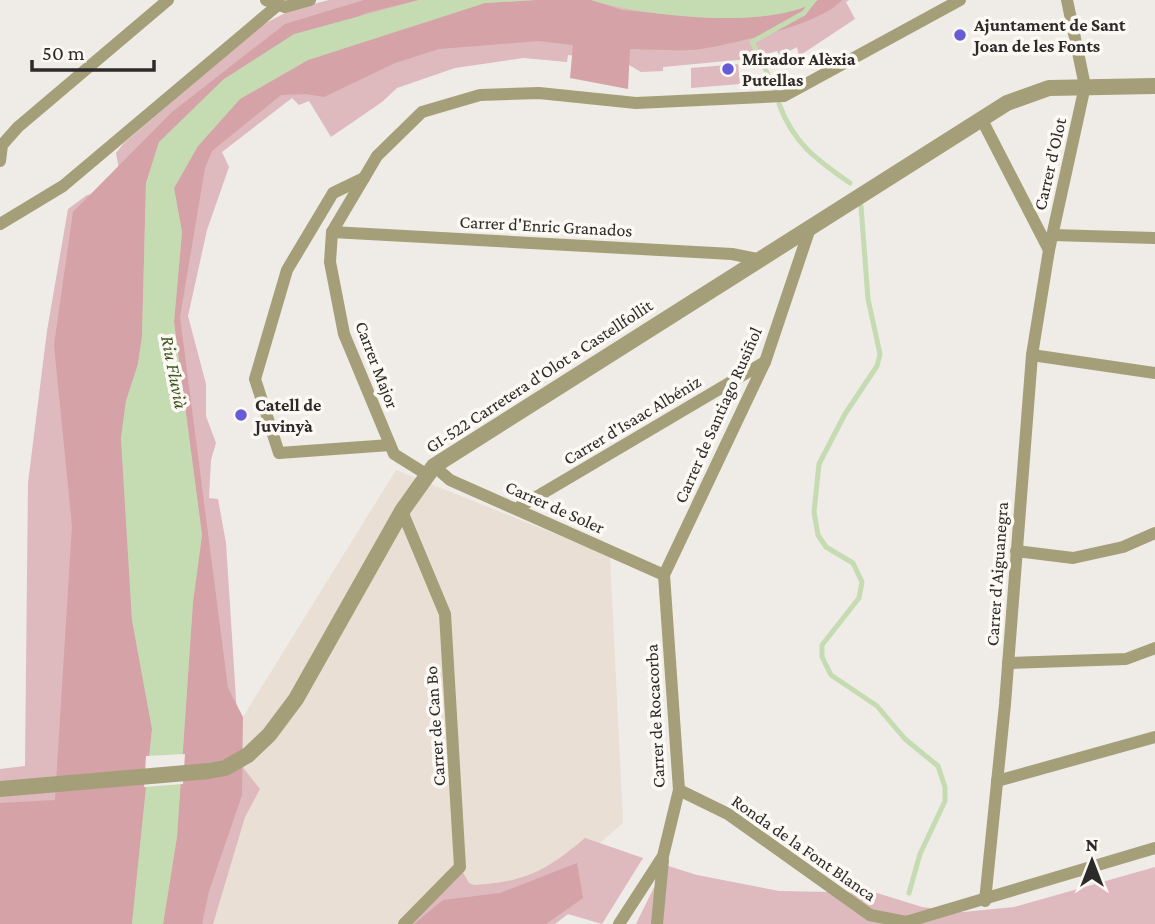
<svg xmlns="http://www.w3.org/2000/svg" width="1155" height="924" font-family="'Crimson Pro',serif">
  <rect width="100%" height="100%" fill="#efebe6"/>
  <path fill="#e9dfd4" d="M 396,470 L 610,556 L 623,823 L 577,863 L 414,924 L 202,924 L 242,795 L 243,717 Z"/>
  <g fill="#deb9bd">
    <path d="M 329,0 L 849,0 L 846,2 L 855,19 L 799,56 L 797,47 L 780,56 L 777,51 L 748,59 L 663,67 L 663,71 L 641,72 L 624,62 L 568,55 L 567,62 L 523,58 L 455,68 L 397,88 L 382,102 L 331,137 L 309,101 L 299,105 L 292,98 L 222,152 L 229,167 L 207,230 L 188,316 L 206,384 L 206,416 L 216,443 L 211,460 L 209,498 L 218,499 L 226,543 L 239,746 L 244,769 L 260,789 L 245,817 L 213,924 L 0,924 L 0,769 L 25,766 L 28,483 L 47,331 L 68,209 L 87,195 L 95,194 L 119,170 L 116,153 L 124,143 L 262,25 L 291,10 Z"/>
    <path d="M 738,64 L 740,84 L 691,88 L 691,68 Z"/>
    <path d="M 585,838 L 643,858 L 602,924 L 568,914 L 555,924 L 403,924 L 460,867 L 469,883 L 474,885 C 525,882 546,871 585,838 Z"/>
    <path d="M 665,865 L 697,875 L 779,891 L 877,893 L 922,907 L 963,912 L 1014,907 L 1155,867 L 1155,924 L 636,924 Z"/>
  </g>
  <g fill="#d4a2a7">
    <path d="M 364,0 L 419,0 L 366,13 L 224,79 L 159,143 L 146,183 L 142,336 L 138,364 L 126,401 L 121,438 L 132,620 L 152,729 L 132,924 L 0,924 L 0,803 L 55,800 L 72,526 L 54,345 L 73,212 L 172,112 L 285,24 Z"/>
    <path d="M 536,0 L 591,0 L 622,10 L 698,17 L 767,15 L 818,0 L 842,0 C 820,25 735,43 701,49 C 678,52 653,49 630,49 L 628,89 L 570,78 L 573,45 L 538,41 L 439,49 L 395,63 L 324,97 L 306,94 L 281,95 L 212,151 L 205,168 L 180,317 L 228,688 L 243,717 L 242,795 L 209,891 L 202,924 L 163,924 L 177,837 L 193,602 L 202,535 L 174,322 L 182,232 L 174,188 L 198,146 L 240,99 L 308,60 L 485,3 Z"/>
    <path d="M 577,863 L 583,898 L 546,924 L 414,924 L 443,900 L 500,893 Z"/>
  </g>
  <g fill="#c5dbb2">
    <path d="M 419,0 L 536,0 L 485,3 L 308,60 L 240,99 L 198,146 L 174,188 L 182,232 L 174,322 L 202,535 L 193,602 L 177,837 L 163,924 L 132,924 L 152,729 L 132,620 L 121,438 L 126,401 L 138,364 L 142,336 L 146,183 L 159,142 L 224,79 L 294,34 Z"/>
    <path d="M 591,0 L 818,0 C 773,31 641,16 591,0 Z"/>
  </g>
  <path fill="#efebe6" d="M 185,754 L 183,784 L 144,787 L 146,756 Z"/>
  <g fill="none" stroke-linecap="round" stroke-linejoin="round">
    <g stroke="#c5dbb2" stroke-width="5">
      <path d="M 775,89 L 752,42 L 804,13 L 814,0"/>
      <path d="M 779,104 C 794,144 816,159 850,183"/>
      <path d="M 861,206 L 868,299 L 880,354 L 877,366 L 845,414 L 819,464 L 814,512 L 818,535 L 826,547 L 853,563 L 862,582 L 859,598 L 822,645 L 822,657 L 831,675 L 877,706 L 905,739 L 938,766 L 945,787 L 945,801 L 920,854 L 909,893"/>
    </g>
    <g stroke="#a49f78" stroke-width="12">
      <path d="M 266,0 L 285,7 L 310,0"/>
      <path d="M 982,120 L 1049,250"/>
      <path d="M 0,161 L 2,145 L 18,127 L 168,0"/>
      <path d="M 364,178 L 333,193 L 287,270 L 255,379 L 279,453 L 390,445"/>
      <path d="M 0,224 L 63,186 L 278,5"/>
      <path d="M 332,232 L 732,254 L 757,259"/>
      <path d="M 1052,235 L 1155,238"/>
      <path d="M 1032,355 L 1155,373"/>
      <path d="M 434,466 L 450,480 L 664,575"/>
      <path d="M 426,474 L 394,454 L 344,334 L 330,262 L 332,232 L 377,156 L 422,112 L 480,95 L 539,93 L 636,103 L 784,96 L 960,0"/>
      <path d="M 516,509 L 765,362"/>
      <path d="M 402,511 L 445,614 L 460,867 L 404,924"/>
      <path d="M 1016,551 L 1073,558 L 1123,547 L 1155,533"/>
      <path d="M 1008,663 L 1126,659 L 1155,648"/>
      <path d="M 997,781 L 1155,737"/>
      <path d="M 679,790 L 728,814 L 870,915 L 906,922 L 1155,848"/>
      <path d="M 985,901 L 1005,704 L 1032,355 L 1049,250 L 1085,86 L 1067,0"/>
      <path d="M 619,924 L 663,856 L 679,790 L 664,575 L 765,362 L 810,228"/>
      <path d="M 657,924 L 663,860"/>
    </g>
    <path stroke="#a49f78" stroke-width="16" d="M 0,789 L 209,771 L 225,768 L 248,755 L 269,735 L 296,699 L 402,511 L 434,466 L 1007,103 L 1049,88 L 1155,86"/>
  </g>
  <g fill="#665cd5" stroke="#fcf8f3" stroke-width="2.5">
    <circle cx="960" cy="35" r="7"/>
    <circle cx="728" cy="69" r="7"/>
    <circle cx="241" cy="415" r="7"/>
  </g>
  <g text-anchor="middle" stroke-width="7" stroke-linejoin="round" paint-order="stroke">
    <g font-size="18" font-weight="bold" fill="#2d2b2a" stroke="#fcf8f3" text-anchor="start">
      <text x="974" y="31">Ajuntament de Sant<tspan x="974" dy="21">Joan de les Fonts</tspan></text>
      <text x="742" y="65">Mirador Alèxia<tspan x="742" dy="21">Putellas</tspan></text>
      <text x="255" y="411">Catell de<tspan x="255" dy="21">Juvinyà</tspan></text>
    </g>
    <g font-size="18" fill="#2d2b2a" stroke="#fcf8f3">
      <text transform="translate(1050 164) rotate(-77)" y="6">Carrer d'Olot</text>
      <text transform="translate(546 226) rotate(3)" y="6">Carrer d'Enric Granados</text>
      <text transform="translate(377 365) rotate(69)" y="6">Carrer Major</text>
      <text transform="translate(539 376) rotate(-33)" y="6">GI-522 Carretera d'Olot a Castellfollit</text>
      <text transform="translate(718 415) rotate(-66)" y="6">Carrer de Santiago Rusiñol</text>
      <text transform="translate(632 420) rotate(-31)" y="6">Carrer d'Isaac Albéniz</text>
      <text transform="translate(555 507) rotate(24)" y="6">Carrer de Soler</text>
      <text transform="translate(997 574) rotate(-86)" y="6">Carrer d'Aiguanegra</text>
      <text transform="translate(655 716) rotate(-93)" y="6">Carrer de Rocacorba</text>
      <text transform="translate(435 726) rotate(-94)" y="6">Carrer de Can Bo</text>
      <text transform="translate(804 848) rotate(35)" y="6">Ronda de la Font Blanca</text>
    </g>
    <g font-size="19" font-style="italic" fill="#3c571e" stroke="#fcf8f3">
      <text transform="translate(175 372) rotate(79)" y="7">Riu Fluvià</text>
    </g>
  </g>
  <g transform="translate(1092 861)" stroke="#fcf8f3" stroke-width="5" paint-order="stroke">
  <path d="M0-5L12 26L0 18L-12 26Z" fill="#2d2b2a"/>
  <text y="-10" font-size="19" font-weight="bold" text-anchor="middle" fill="#2d2b2a">N</text>
  </g>
  <path d="M32 60v10h122v-10" fill="none" stroke="#2d2b2a" stroke-width="3.5"/>
  <text x="42" y="60" font-size="21" fill="#2d2b2a" stroke="#fcf8f3" stroke-width="5" paint-order="stroke">50 m</text>
</svg>
